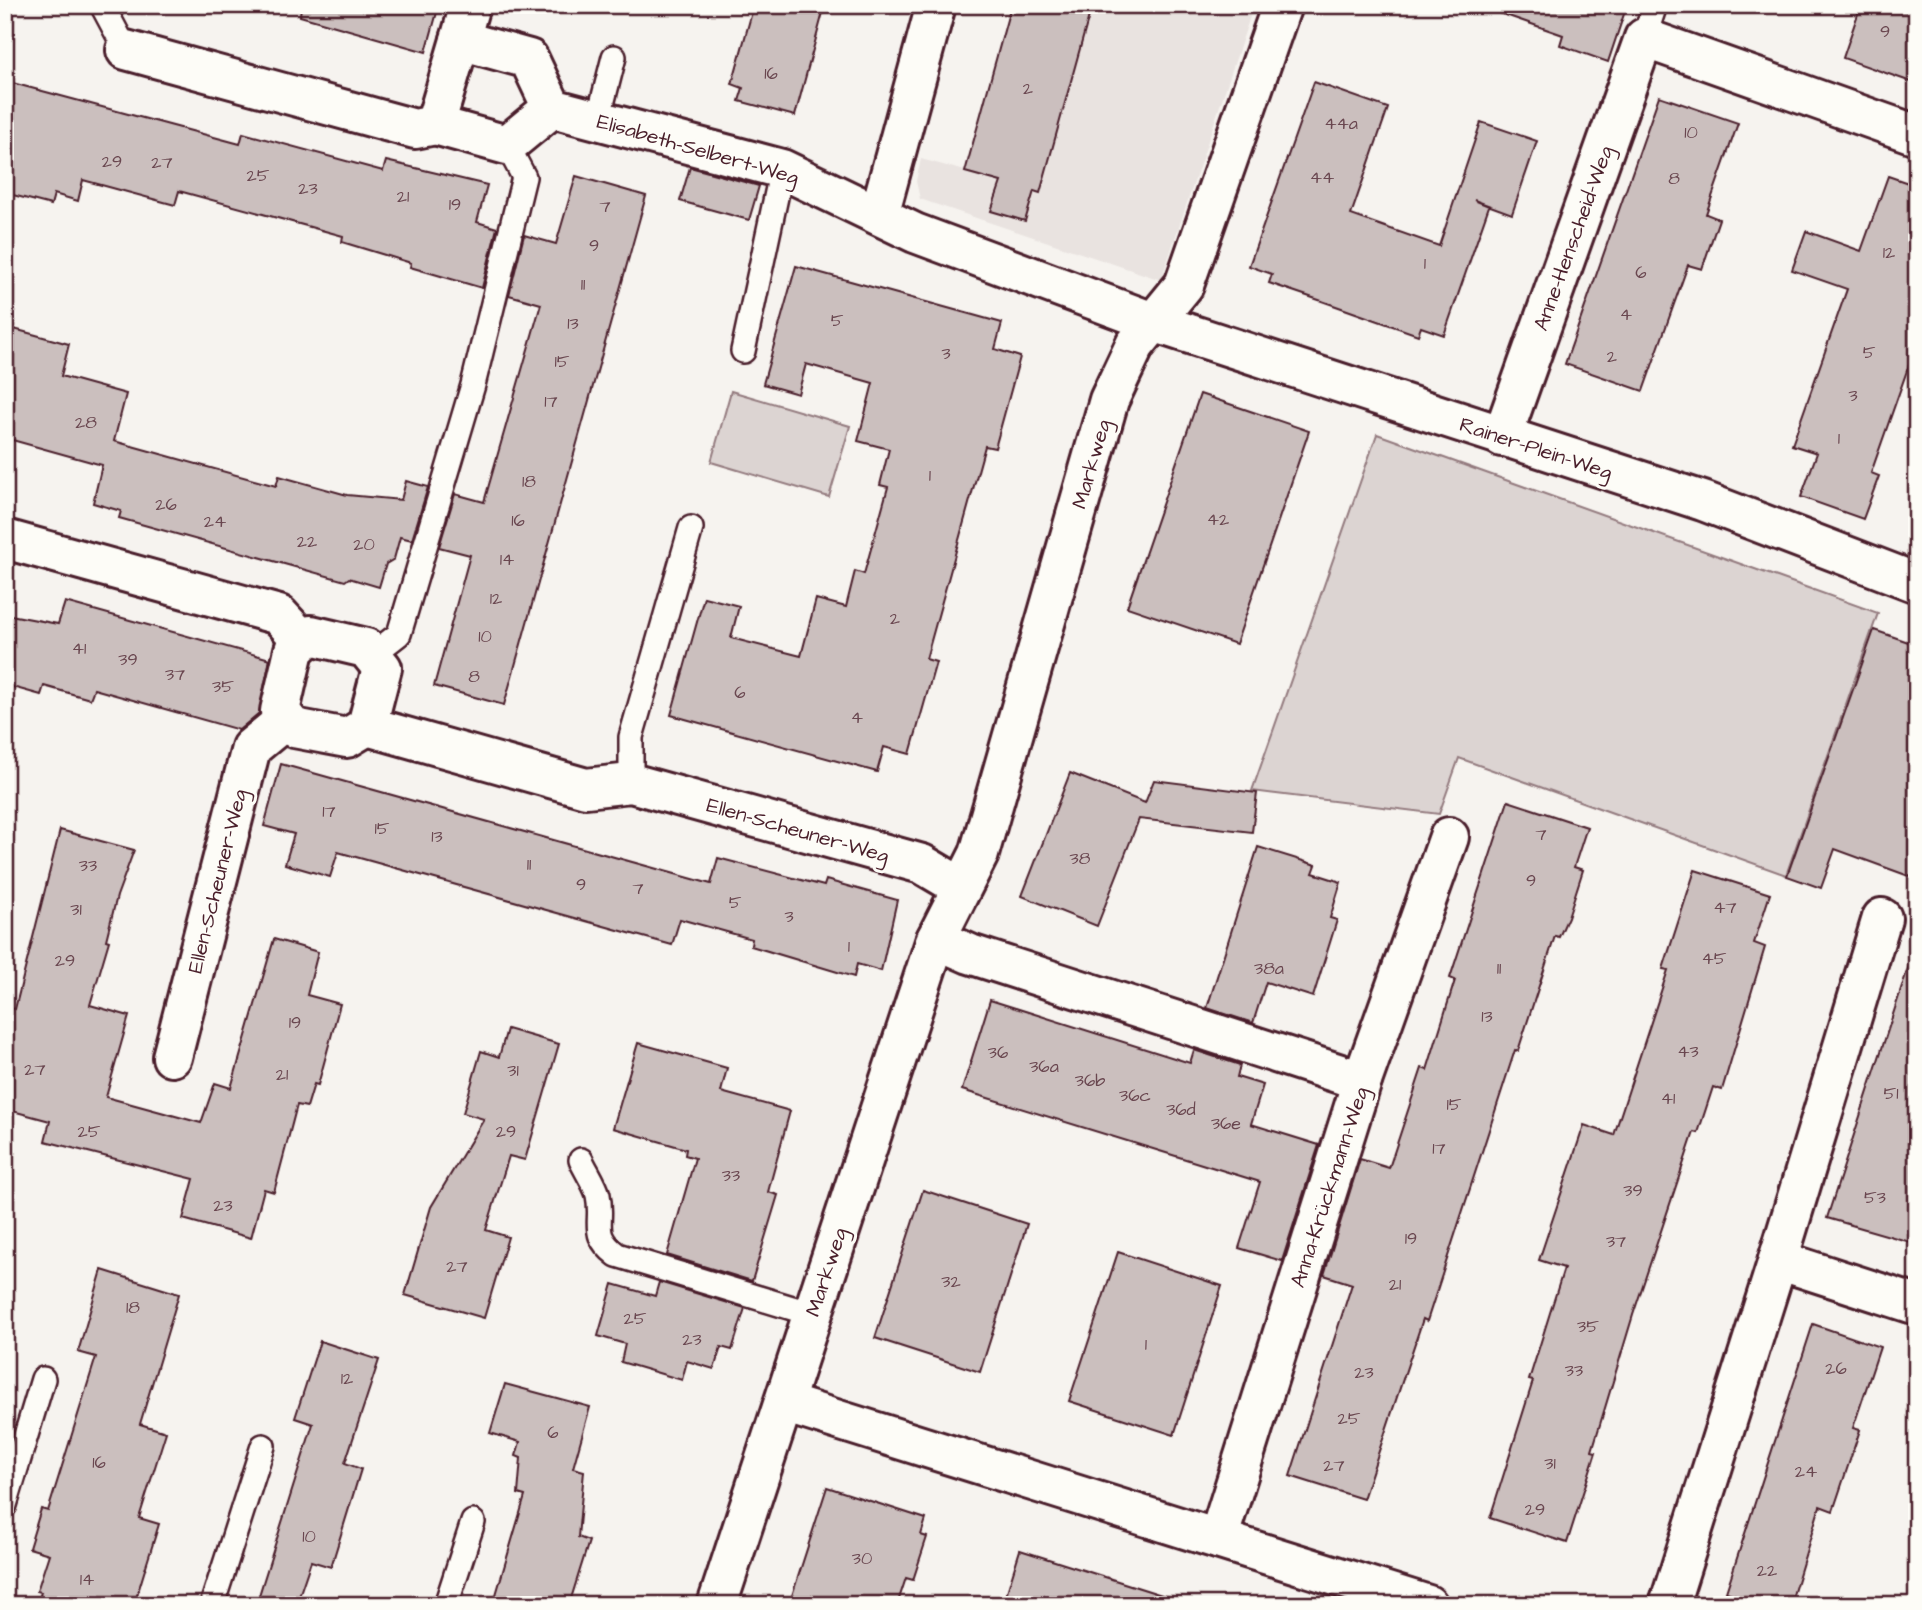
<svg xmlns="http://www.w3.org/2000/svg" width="1922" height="1610" font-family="'Architects Daughter',sans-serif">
  <rect width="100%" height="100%" fill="#f6f3ef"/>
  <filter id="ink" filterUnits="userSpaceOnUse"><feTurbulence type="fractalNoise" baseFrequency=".0143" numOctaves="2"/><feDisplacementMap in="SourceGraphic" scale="14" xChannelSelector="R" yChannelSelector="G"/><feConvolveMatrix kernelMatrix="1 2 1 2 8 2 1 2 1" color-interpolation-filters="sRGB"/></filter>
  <g filter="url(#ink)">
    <path fill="#e9e3e0" d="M 1011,5 L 1254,5 L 1161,280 L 920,199 L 916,181 L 921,159 L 965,171 Z"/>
    <g fill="#dcd4d2" stroke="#937a7e" stroke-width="2">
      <path d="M 731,391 L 850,426 L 829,497 L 711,462 Z"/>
      <path d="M 1377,434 L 1878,613 L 1786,875 L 1459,758 L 1439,814 L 1252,791 Z"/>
    </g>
    <g fill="#cbbfbe" stroke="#4a1f2b" stroke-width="2">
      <path d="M 301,5 L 439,5 L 426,52 L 300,16 Z"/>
      <path d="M 754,5 L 825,5 L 795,116 L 739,101 L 743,88 L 732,84 Z"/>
      <path d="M 1011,5 L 1092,5 L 1040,193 L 1034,191 L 1025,221 L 991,211 L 1001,182 L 965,172 Z"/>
      <path d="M 1495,5 L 1627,5 L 1608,62 L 1560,45 L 1563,35 L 1494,11 Z"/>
      <path d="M 1861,5 L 1917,5 L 1917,84 L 1843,58 Z"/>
      <path d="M 5,81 L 240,144 L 243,133 L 383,171 L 386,161 L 487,185 L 477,222 L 497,228 L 482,288 L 410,267 L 411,263 L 342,242 L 343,236 L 179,191 L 175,205 L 83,180 L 78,201 L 54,194 L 51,205 L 5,193 Z"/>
      <path d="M 1314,82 L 1388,108 L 1351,215 L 1439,246 L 1481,122 L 1537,141 L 1512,214 L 1474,200 L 1489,206 L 1444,335 L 1421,327 L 1418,335 L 1319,300 L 1269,283 L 1272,274 L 1249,266 Z"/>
      <path d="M 1659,96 L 1738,123 L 1706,214 L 1719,219 L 1702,269 L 1688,265 L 1643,391 L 1565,364 Z"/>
      <path d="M 690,167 L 759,186 L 749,220 L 680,201 Z"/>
      <path d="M 576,176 L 646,196 L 504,705 L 434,686 L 470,555 L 439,547 L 455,494 L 484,502 L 541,304 L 509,295 L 524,235 L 556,244 Z"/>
      <path d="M 1888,176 L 1917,186 L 1917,342 L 1871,473 L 1879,476 L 1863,519 L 1801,497 L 1817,453 L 1792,445 L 1847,289 L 1792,270 L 1806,231 L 1861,251 Z"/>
      <path d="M 796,266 L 1002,323 L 995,349 L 1020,357 L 995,448 L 985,446 L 926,659 L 936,662 L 910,754 L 884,747 L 877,772 L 671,715 L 704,597 L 739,606 L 731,638 L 801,656 L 816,599 L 846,607 L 855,571 L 864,574 L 877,527 L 888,487 L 880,485 L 889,449 L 858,441 L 873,383 L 806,364 L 798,394 L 763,384 Z"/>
      <path d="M 14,329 L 69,344 L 61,376 L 126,394 L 114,441 L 276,486 L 279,476 L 347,495 L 401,500 L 406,481 L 428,487 L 412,540 L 400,537 L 394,559 L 386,564 L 379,587 L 349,578 L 345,581 L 119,518 L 121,511 L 93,503 L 102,465 L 5,438 L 5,362 Z"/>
      <path d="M 1200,394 L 1309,431 L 1236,644 L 1127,607 Z"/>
      <path d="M 65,602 L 270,659 L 259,713 L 239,730 L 94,689 L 90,699 L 44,686 L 41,695 L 5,685 L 5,614 L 58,624 Z"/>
      <path d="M 1874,630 L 1917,645 L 1917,879 L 1835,849 L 1821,888 L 1787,876 Z"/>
      <path d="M 281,764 L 711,884 L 718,858 L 824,886 L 826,880 L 897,900 L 881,971 L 857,964 L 854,977 L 751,946 L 752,939 L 680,919 L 672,945 L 338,852 L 330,877 L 285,864 L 294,834 L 264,826 Z"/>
      <path d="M 1070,773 L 1145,803 L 1154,780 L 1257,793 L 1252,832 L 1139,819 L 1097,926 L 1022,896 Z"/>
      <path d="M 1508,801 L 1587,827 L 1574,867 L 1583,870 L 1568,917 L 1559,937 L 1555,936 L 1518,1051 L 1515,1050 L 1427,1321 L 1423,1319 L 1363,1499 L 1290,1476 L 1352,1284 L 1324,1275 L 1360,1159 L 1389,1168 L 1422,1068 L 1427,1070 L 1455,980 L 1450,978 Z"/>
      <path d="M 60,830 L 134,850 L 117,896 L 106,940 L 109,941 L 90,1005 L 129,1016 L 106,1097 L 201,1123 L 215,1083 L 231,1088 L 274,939 L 318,952 L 307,995 L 340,1004 L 318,1085 L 314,1084 L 307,1107 L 297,1105 L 274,1192 L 264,1189 L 251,1238 L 183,1219 L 194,1179 L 45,1141 L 50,1121 L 5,1109 L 5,1007 L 15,1009 Z"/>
      <path d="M 1258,847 L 1316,865 L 1313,873 L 1341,882 L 1330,918 L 1337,920 L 1313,997 L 1266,982 L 1253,1023 L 1207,1008 Z"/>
      <path d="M 1695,870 L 1770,894 L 1754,943 L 1765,947 L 1722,1090 L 1713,1087 L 1698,1133 L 1694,1132 L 1633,1315 L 1592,1451 L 1596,1452 L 1567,1543 L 1490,1518 L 1533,1381 L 1529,1380 L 1564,1268 L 1539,1260 L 1584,1125 L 1614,1135 L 1668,970 L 1663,969 Z"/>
      <path d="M 1909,965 L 1917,966 L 1917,1244 L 1827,1218 Z"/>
      <path d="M 990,1000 L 1190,1063 L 1194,1050 L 1240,1065 L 1237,1077 L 1263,1085 L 1251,1124 L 1319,1145 L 1282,1261 L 1239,1248 L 1260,1182 L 962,1090 Z"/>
      <path d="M 507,1029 L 559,1044 L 525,1160 L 509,1156 L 486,1230 L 508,1237 L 484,1318 L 405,1295 L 431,1207 L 484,1119 L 463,1113 L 481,1051 L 499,1057 Z"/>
      <path d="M 638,1043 L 727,1068 L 721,1092 L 790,1111 L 768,1192 L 778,1195 L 752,1281 L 667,1255 L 695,1158 L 685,1155 L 686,1149 L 613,1128 Z"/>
      <path d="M 923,1190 L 1027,1224 L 980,1372 L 875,1338 Z"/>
      <path d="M 1118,1252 L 1222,1286 L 1174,1435 L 1069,1401 Z"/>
      <path d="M 102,1270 L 179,1294 L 140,1424 L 166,1432 L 139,1518 L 159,1524 L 134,1605 L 37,1605 L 41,1592 L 37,1591 L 49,1554 L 29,1548 L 41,1509 L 48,1511 L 96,1357 L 78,1352 Z"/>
      <path d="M 659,1282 L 745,1308 L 732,1350 L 721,1347 L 714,1369 L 687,1361 L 682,1380 L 621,1362 L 625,1344 L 598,1336 L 613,1284 L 655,1296 Z"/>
      <path d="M 1813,1324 L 1880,1347 L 1853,1428 L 1860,1430 L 1833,1511 L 1820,1506 L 1790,1605 L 1768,1605 L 1726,1592 Z"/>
      <path d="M 320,1341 L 379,1360 L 345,1463 L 361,1469 L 331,1567 L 311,1561 L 296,1605 L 256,1605 L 313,1424 L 295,1418 Z"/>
      <path d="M 505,1384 L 590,1407 L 573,1468 L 584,1471 L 578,1537 L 589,1541 L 569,1605 L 493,1605 L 525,1496 L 518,1494 L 521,1458 L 516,1456 L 520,1442 L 490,1433 Z"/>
      <path d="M 827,1487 L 926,1519 L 921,1535 L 927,1537 L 913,1580 L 906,1578 L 897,1605 L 789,1605 Z"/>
      <path d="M 1020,1550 L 1168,1597 L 1166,1605 L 1003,1605 Z"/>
    </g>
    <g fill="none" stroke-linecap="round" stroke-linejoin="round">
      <g stroke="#4a1f2b" stroke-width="28">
        <g id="service">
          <path d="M 102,5 L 126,50"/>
          <path d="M 1644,38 L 1655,5"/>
          <path d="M 598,120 L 614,57"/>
          <path d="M 743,351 L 782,169"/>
          <path d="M 372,655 L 399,634 L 473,385 L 524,177 L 507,145"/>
          <path d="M 631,783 L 631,737 L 691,528"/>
          <path d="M 581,1160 C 586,1171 595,1184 598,1195 C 604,1223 589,1234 617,1255 L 812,1314"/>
          <path d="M 5,1505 L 43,1379"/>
          <path d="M 212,1605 L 263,1446"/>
          <path d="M 446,1605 L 473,1522"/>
        </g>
      </g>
      <g stroke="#4a1f2b" stroke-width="44">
        <g id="minor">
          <path d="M 460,40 L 470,5"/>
          <path d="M 126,50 L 415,129 L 435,125"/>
          <path d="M 552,108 L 507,145 L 435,125 L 460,40 L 529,59 L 552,108 L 782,169 L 915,233 L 1153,322 L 1703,501 L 1917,583"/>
          <path d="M 879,215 L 936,5"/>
          <path d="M 1502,437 L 1644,38 L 1917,135"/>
          <path d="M 5,539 L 279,615 L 303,641 L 311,635 L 366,648 L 382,668 L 367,726 L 586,788 L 631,783 L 922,864 L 961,887"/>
          <path d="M 286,719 L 280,711 L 294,650 L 303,641"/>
          <path d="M 936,939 L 970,954 L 1362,1081"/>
          <path d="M 172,1057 L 251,748 L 286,719 L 294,728 L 347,738 L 367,726"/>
          <path d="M 1778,1260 L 1882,918"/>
          <path d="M 784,1403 L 1428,1605"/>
          <path d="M 1218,1539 L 1362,1081 L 1449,837"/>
          <path d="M 717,1605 L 936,939 L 979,854 L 1109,400 L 1135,345 L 1184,285 L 1282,5"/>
          <path d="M 1669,1605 L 1778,1260 L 1917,1305"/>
        </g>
      </g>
      <use href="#service" stroke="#fdfcf7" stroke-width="23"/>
      <use href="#minor" stroke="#fdfcf7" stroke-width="38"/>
    </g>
  </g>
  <g text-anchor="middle" stroke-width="6" stroke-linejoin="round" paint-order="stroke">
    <g font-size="18" fill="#6a4750">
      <text x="1885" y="37">9</text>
      <text x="771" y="79">16</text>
      <text x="1028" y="94">2</text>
      <text x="1341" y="129">44a</text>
      <text x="1691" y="138">10</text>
      <text x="112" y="167">29</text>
      <text x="162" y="168">27</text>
      <text x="258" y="181">25</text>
      <text x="1322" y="183">44</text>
      <text x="1674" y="184">8</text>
      <text x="308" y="194">23</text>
      <text x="403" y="202">21</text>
      <text x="455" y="210">19</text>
      <text x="605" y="212">7</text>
      <text x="594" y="251">9</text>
      <text x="1889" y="258">12</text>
      <text x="1425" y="269">1</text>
      <text x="1641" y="278">6</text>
      <text x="583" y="290">11</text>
      <text x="1626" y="320">4</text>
      <text x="837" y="326">5</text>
      <text x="573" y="329">13</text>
      <text x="1869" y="358">5</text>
      <text x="946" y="359">3</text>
      <text x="1612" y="362">2</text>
      <text x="562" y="367">15</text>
      <text x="1853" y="401">3</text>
      <text x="551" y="407">17</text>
      <text x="86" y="428">28</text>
      <text x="1839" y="444">1</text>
      <text x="930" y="481">1</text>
      <text x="529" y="487">18</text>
      <text x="166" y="510">26</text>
      <text x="1218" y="525">42</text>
      <text x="518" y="526">16</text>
      <text x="215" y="527">24</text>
      <text x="307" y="547">22</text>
      <text x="364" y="550">20</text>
      <text x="507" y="565">14</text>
      <text x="496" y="604">12</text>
      <text x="895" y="624">2</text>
      <text x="485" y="642">10</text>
      <text x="79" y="654">41</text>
      <text x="128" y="665">39</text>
      <text x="175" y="680">37</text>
      <text x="474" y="682">8</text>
      <text x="223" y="692">35</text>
      <text x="740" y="698">6</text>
      <text x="857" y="723">4</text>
      <text x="329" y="817">17</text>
      <text x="382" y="834">15</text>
      <text x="1541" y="840">7</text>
      <text x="437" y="842">13</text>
      <text x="1080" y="864">38</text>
      <text x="529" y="870">11</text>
      <text x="88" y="871">33</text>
      <text x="1531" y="886">9</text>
      <text x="581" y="890">9</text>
      <text x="638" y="894">7</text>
      <text x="735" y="908">5</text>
      <text x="1725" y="913">47</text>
      <text x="76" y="915">31</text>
      <text x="789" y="922">3</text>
      <text x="849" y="952">1</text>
      <text x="1714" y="964">45</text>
      <text x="65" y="966">29</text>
      <text x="1269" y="974">38a</text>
      <text x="1499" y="974">11</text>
      <text x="1487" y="1022">13</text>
      <text x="295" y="1028">19</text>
      <text x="1688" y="1057">43</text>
      <text x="998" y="1058">36</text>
      <text x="1044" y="1072">36a</text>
      <text x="35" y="1075">27</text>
      <text x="513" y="1076">31</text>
      <text x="282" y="1080">21</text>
      <text x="1090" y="1086">36b</text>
      <text x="1891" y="1099">51</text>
      <text x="1135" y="1101">36c</text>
      <text x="1668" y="1104">41</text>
      <text x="1454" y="1110">15</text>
      <text x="1181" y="1115">36d</text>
      <text x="1226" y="1129">36e</text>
      <text x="89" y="1137">25</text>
      <text x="506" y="1137">29</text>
      <text x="1439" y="1154">17</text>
      <text x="731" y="1181">33</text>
      <text x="1633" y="1196">39</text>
      <text x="1875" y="1203">53</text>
      <text x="223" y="1211">23</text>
      <text x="1411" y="1244">19</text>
      <text x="1616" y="1247">37</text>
      <text x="457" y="1272">27</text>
      <text x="951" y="1287">32</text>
      <text x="1395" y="1290">21</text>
      <text x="133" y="1313">18</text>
      <text x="635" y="1324">25</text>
      <text x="1588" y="1332">35</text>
      <text x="692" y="1345">23</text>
      <text x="1146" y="1350">1</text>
      <text x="1836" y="1374">26</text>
      <text x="1574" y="1376">33</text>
      <text x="1364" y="1378">23</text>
      <text x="347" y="1384">12</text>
      <text x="1349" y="1424">25</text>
      <text x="553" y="1438">6</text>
      <text x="99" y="1468">16</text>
      <text x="1550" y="1469">31</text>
      <text x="1334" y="1471">27</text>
      <text x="1806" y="1477">24</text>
      <text x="1535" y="1515">29</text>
      <text x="309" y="1542">10</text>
      <text x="862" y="1564">30</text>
      <text x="1767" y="1576">22</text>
      <text x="87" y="1585">14</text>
    </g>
    <g font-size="21" fill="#4a1f2b" stroke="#fdfcf7">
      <text transform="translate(698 149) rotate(16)" y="7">Elisabeth-Selbert-Weg</text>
      <text transform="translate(1573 238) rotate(-70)" y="7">Anne-Henscheid-Weg</text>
      <text transform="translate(1536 448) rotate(18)" y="7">Rainer-Plein-Weg</text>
      <text transform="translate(1091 464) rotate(-74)" y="7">Markweg</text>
      <text transform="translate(798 830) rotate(16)" y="7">Ellen-Scheuner-Weg</text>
      <text transform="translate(217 881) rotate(-76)" y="7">Ellen-Scheuner-Weg</text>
      <text transform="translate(1329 1187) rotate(-72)" y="7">Anna-Krückmann-Weg</text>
      <text transform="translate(826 1272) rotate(-72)" y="7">Markweg</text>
    </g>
  </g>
  <rect width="1922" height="1610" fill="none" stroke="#fdfcf7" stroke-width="28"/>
  <rect x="14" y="14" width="1894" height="1582" fill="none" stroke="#4a1f2b" stroke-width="2.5" filter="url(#ink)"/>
</svg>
